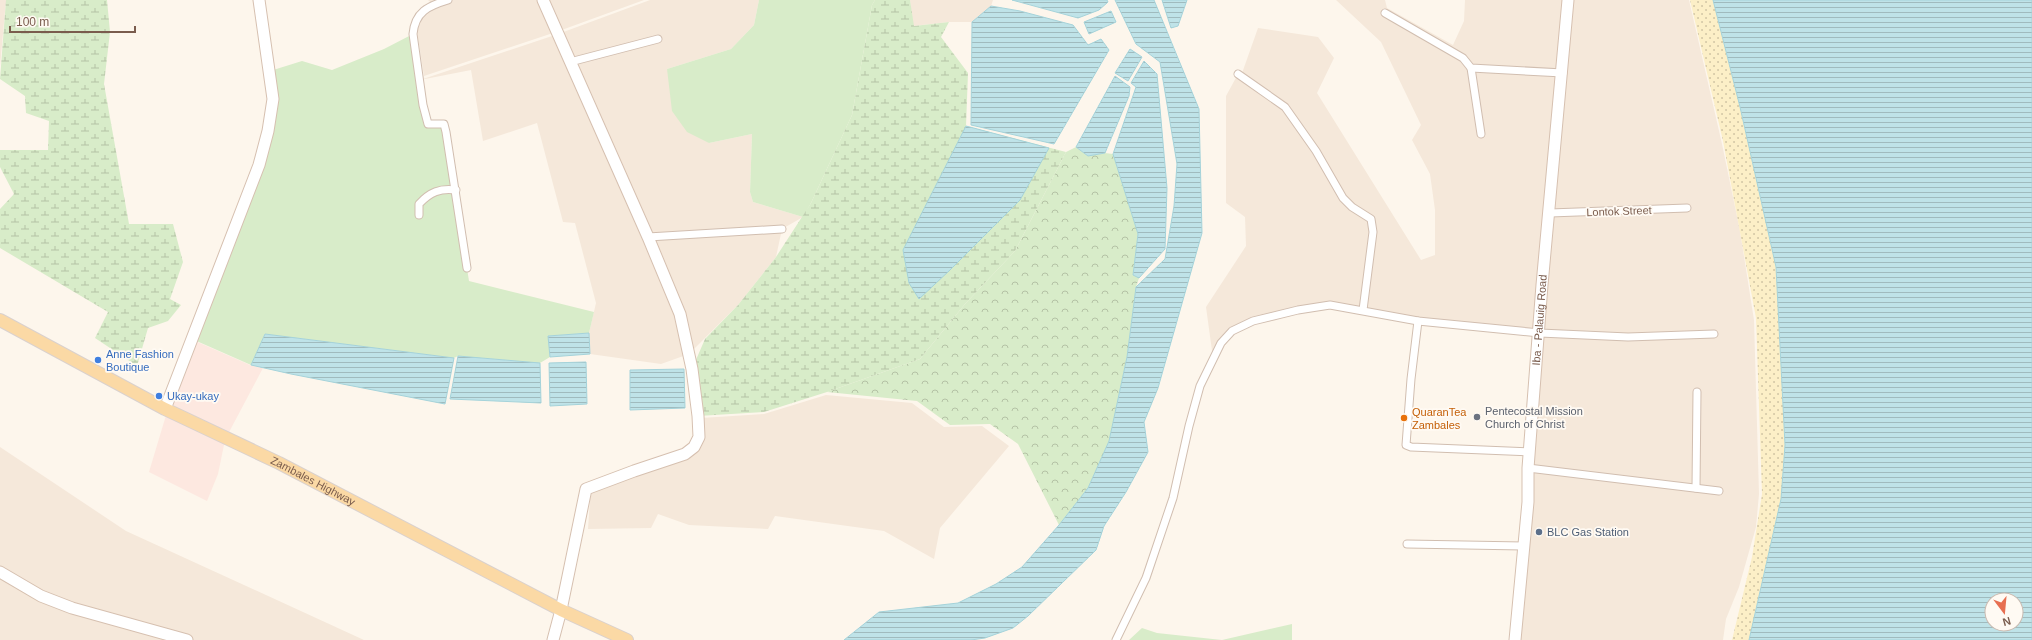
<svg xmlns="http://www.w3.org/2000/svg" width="2032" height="640" font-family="Arial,sans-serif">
  <defs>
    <pattern id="forest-crowns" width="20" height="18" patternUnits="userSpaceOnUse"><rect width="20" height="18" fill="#d8ecc9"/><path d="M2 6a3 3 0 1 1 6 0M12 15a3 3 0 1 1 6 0" fill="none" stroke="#b4c2a5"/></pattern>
    <pattern id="wetland-marsh" width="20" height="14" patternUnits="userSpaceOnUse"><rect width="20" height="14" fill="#d8ecc9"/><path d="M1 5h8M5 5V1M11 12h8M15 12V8" fill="none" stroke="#b4c2a5"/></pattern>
    <pattern id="sand-dots" width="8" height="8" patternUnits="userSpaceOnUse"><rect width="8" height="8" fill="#fcefc7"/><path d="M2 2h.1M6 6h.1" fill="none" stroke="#d1c5a4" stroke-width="1.8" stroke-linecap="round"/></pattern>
    <pattern id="water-rules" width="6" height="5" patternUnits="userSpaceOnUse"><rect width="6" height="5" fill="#bfe3e8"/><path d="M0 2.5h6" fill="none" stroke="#a0bbbe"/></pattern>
  </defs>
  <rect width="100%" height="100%" fill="#fdf6ec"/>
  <g fill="#f5e8da">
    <path d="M 0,0 L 6,0 L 0,67 Z"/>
    <path d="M 428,0 L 644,0 L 559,31 L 424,76 L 417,31 L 418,23 L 432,4 Z"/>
    <path d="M 650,0 L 759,0 L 754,25 L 731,49 L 667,69 L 709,143 L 752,134 L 750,192 L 753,202 L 803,217 L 782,229 L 776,257 L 738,305 L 689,354 L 661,364 L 590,354 L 589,333 L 596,303 L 575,223 L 563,222 L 537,123 L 483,141 L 471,70 L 420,80 L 558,34 Z"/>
    <path d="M 910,0 L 993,0 L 991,6 L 972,22 L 949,22 L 913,26 Z"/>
    <path d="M 1336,0 L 1385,0 L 1387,8 L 1453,45 L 1464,21 L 1465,0 L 1689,0 L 1722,144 L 1740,231 L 1754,320 L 1759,494 L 1756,527 L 1739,587 L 1726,619 L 1723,640 L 1515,640 L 1540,333 L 1418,321 L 1330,305 L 1298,310 L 1232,331 L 1213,358 L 1206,307 L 1246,246 L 1245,217 L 1226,203 L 1226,96 L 1238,74 L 1241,76 L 1258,28 L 1318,37 L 1334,58 L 1317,93 L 1421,260 L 1435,255 L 1435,210 L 1430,174 L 1412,140 L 1421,125 L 1381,42 Z"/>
    <path d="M 826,395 L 912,403 L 944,427 L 982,426 L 1009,446 L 940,528 L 934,559 L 884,531 L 775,516 L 768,529 L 689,525 L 658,514 L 651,528 L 588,529 L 590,500 L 593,489 L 688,455 L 701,418 L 764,414 Z"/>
    <path d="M 0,447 L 126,531 L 364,640 L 0,640 Z"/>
  </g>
  <g fill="#fde8e0">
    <path d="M 193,340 L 250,365 L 263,368 L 227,436 L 167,408 Z"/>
    <path d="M 167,412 L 225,440 L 218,474 L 207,501 L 149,472 Z"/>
  </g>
  <g fill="#d8ecc9">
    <path d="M 759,0 L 875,0 L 872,5 L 852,115 L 811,203 L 803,217 L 753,202 L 750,192 L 752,134 L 709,143 L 687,132 L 672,111 L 667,69 L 731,49 L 754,25 Z"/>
    <path d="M 413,34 L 428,124 L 444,124 L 469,281 L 594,312 L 589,333 L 548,336 L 550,357 L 540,363 L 458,356 L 454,358 L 265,334 L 251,365 L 192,339 L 268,131 L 270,71 L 302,61 L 332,70 L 384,49 Z"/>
    <path d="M 1292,624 L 1292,640 L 1222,640 Z"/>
    <path d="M 1142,628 L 1157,633 L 1222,640 L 1129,640 Z"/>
  </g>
  <path fill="url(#forest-crowns)" d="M 1076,147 L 1088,156 L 1105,153 L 1113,154 L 1138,234 L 1133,275 L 1139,278 L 1136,287 L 1127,357 L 1109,441 L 1088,488 L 1059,525 L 1018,444 L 990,424 L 950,425 L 917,401 L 827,392 L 920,359 L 965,304 L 1015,251 L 1066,152 Z"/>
  <g fill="url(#wetland-marsh)">
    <path d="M 6,0 L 107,0 L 110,32 L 104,84 L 129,224 L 173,224 L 183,262 L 170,299 L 181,305 L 168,321 L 148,328 L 137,366 L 95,338 L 108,312 L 0,248 L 0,209 L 14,194 L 0,167 L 0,150 L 48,150 L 49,121 L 26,113 L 25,96 L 0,79 Z"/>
    <path d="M 875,0 L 910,0 L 914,26 L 949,22 L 941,37 L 968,73 L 966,126 L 1066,152 L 1015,251 L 965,304 L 920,359 L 827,392 L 764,412 L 698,416 L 692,369 L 705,339 L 738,305 L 776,257 L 811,203 L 852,115 L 872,5 Z"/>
  </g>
  <path fill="url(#sand-dots)" d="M 1690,0 L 1713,0 L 1740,107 L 1776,267 L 1785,445 L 1781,499 L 1749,640 L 1732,640 L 1752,557 L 1762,494 L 1756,318 L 1723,141 Z"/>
  <g fill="url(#water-rules)" stroke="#a5d3da" fill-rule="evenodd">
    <path d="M 1012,0 L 1107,0 L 1108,2 L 1099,10 L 1078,18 Z"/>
    <path d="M 1115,0 L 1154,0 L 1199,109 L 1202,233 L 1158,388 L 1144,422 L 1148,452 L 1126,492 L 1104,526 L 1096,550 L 1028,616 L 1013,628 L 985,638 L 971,640 L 844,640 L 879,612 L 958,603 L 996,584 L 1022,567 L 1059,525 L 1088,488 L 1109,441 L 1127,357 L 1136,287 L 1165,259 L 1174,206 L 1177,164 L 1160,62 L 1136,44 Z"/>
    <path d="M 1162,0 L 1187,0 L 1178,26 L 1171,28 Z"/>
    <path d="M 1713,0 L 2032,0 L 2032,640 L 1749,640 L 1781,499 L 1785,445 L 1776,267 L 1740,107 ZM 1992,600 L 2016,600 L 2016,624 L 1992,624 Z"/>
    <path d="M 991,6 L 1020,11 L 1073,25 L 1088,45 L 1101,39 L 1109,50 L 1054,144 L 971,125 L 972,22 Z"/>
    <path d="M 1111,11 L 1116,22 L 1089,34 L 1084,22 Z"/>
    <path d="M 1130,49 L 1142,57 L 1128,81 L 1115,73 Z"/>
    <path d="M 1144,61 L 1157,74 L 1167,188 L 1165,249 L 1139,278 L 1133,275 L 1138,234 L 1113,154 L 1136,87 L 1131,83 Z"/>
    <path d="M 1115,76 L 1130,87 L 1129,96 L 1105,153 L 1088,156 L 1076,147 Z"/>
    <path d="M 966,126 L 1049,148 L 1020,200 L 950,270 L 919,299 L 909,283 L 903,250 Z"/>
    <path d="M 589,333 L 590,354 L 550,357 L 548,336 Z"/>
    <path d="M 265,334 L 454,358 L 445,404 L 291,374 L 251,365 Z"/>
    <path d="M 458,356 L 540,363 L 541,403 L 450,399 Z"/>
    <path d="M 586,362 L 587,404 L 550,406 L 549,363 Z"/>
    <path d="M 684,369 L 685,408 L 630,410 L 630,370 Z"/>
  </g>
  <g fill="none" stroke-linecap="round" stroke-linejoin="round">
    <g stroke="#d1beb0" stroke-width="9">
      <g id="street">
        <path d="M 448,0 C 428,6 415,12 413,34 L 423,105 L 428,124 L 444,124 L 446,132 L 467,268"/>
        <path d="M 1385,13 L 1463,58 L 1471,68 L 1563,73"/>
        <path d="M 570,62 L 658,39"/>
        <path d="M 1471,68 L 1481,134"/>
        <path d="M 1238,74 L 1285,107 L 1316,151 L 1343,198 L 1352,207 L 1371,219 L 1373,232 L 1363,310"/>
        <path d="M 1550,213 L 1687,208"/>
        <path d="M 419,215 L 419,204 C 430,192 440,188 456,190"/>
        <path d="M 648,237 L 782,229"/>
        <path d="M 1418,321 L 1411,379 L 1406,445 L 1411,447 L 1530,452"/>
        <path d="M 1528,468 L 1719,491"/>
        <path d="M 1696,488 L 1697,392"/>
        <path d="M 1407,544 L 1523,546"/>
        <path d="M 1116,640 L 1146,578 L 1173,498 L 1189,426 L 1200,386 L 1221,343 L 1232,331 L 1253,321 L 1298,310 L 1330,305 L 1418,321 L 1540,333 L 1628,337 L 1714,334"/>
      </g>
    </g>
    <g stroke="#d6c0b0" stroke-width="13">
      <g id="secondary">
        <path d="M 543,0 L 648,237 L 680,314 L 692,369 L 698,416 L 699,437 L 694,447 L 685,454 L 634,471 L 586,489 L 561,610 L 553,640"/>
        <path d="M 165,409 L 259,165 L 268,131 L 273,99 L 259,0"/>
        <path d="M 0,572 L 41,596 L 72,608 L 187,640"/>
        <path id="s1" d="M 1515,640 L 1528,502 L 1528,468 L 1542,285 L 1568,0"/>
      </g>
    </g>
    <g stroke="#dad1cd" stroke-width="14">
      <g id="primary">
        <path id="s2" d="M 0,320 L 165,409 L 279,463 L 561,610 L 627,640"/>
      </g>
    </g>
    <use href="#street" stroke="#fff" stroke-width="7"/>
    <use href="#secondary" stroke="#fff" stroke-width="11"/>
    <use href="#primary" stroke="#fbd9a5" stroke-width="12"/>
  </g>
  <g fill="#3f7fe0" stroke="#fffaf3" stroke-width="1.5">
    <circle cx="98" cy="360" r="4"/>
    <circle cx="159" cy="396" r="4"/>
  </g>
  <circle fill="#6b7280" stroke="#fffaf3" stroke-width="1.5" cx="1477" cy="417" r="4"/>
  <circle fill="#e8710a" stroke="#fffaf3" stroke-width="1.5" cx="1404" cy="418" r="4"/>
  <circle fill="#5c6f8a" stroke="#fffaf3" stroke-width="1.5" cx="1539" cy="532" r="4"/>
  <g text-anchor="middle" stroke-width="3.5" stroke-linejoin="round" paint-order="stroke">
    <g font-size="11" fill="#7a5c4d" stroke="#fffaf3">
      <text transform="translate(1619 211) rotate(-2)" y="4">Lontok Street</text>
      <text dy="4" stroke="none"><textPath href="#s1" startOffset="321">Iba - Palauig Road</textPath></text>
      <text dy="4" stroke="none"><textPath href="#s2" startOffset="352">Zambales Highway</textPath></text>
    </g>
    <g font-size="11" fill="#366cbe" stroke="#fffaf3" text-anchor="start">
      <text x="106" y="358">Anne Fashion<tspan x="106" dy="13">Boutique</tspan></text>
      <text x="167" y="400">Ukay-ukay</text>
    </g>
    <g font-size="11" fill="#5b616d" stroke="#fffaf3" text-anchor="start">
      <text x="1485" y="415">Pentecostal Mission<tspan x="1485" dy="13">Church of Christ</tspan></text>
    </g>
    <g font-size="11" fill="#c56008" stroke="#fffaf3" text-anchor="start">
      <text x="1412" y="416">QuaranTea<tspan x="1412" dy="13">Zambales</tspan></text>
    </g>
    <g font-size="11" fill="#4e5e75" stroke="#fffaf3" text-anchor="start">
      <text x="1547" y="536">BLC Gas Station</text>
    </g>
  </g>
  <g transform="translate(2004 612) rotate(164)"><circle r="19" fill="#fffaf3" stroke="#cabbb1"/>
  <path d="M0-3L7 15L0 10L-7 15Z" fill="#e76f51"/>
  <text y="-6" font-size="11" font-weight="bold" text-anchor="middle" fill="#7a5c4d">N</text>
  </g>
  <path d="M10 26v6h125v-6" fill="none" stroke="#7a5c4d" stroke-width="2"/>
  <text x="16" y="26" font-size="12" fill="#7a5c4d" stroke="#fffaf3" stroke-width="3" paint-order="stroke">100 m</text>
</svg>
